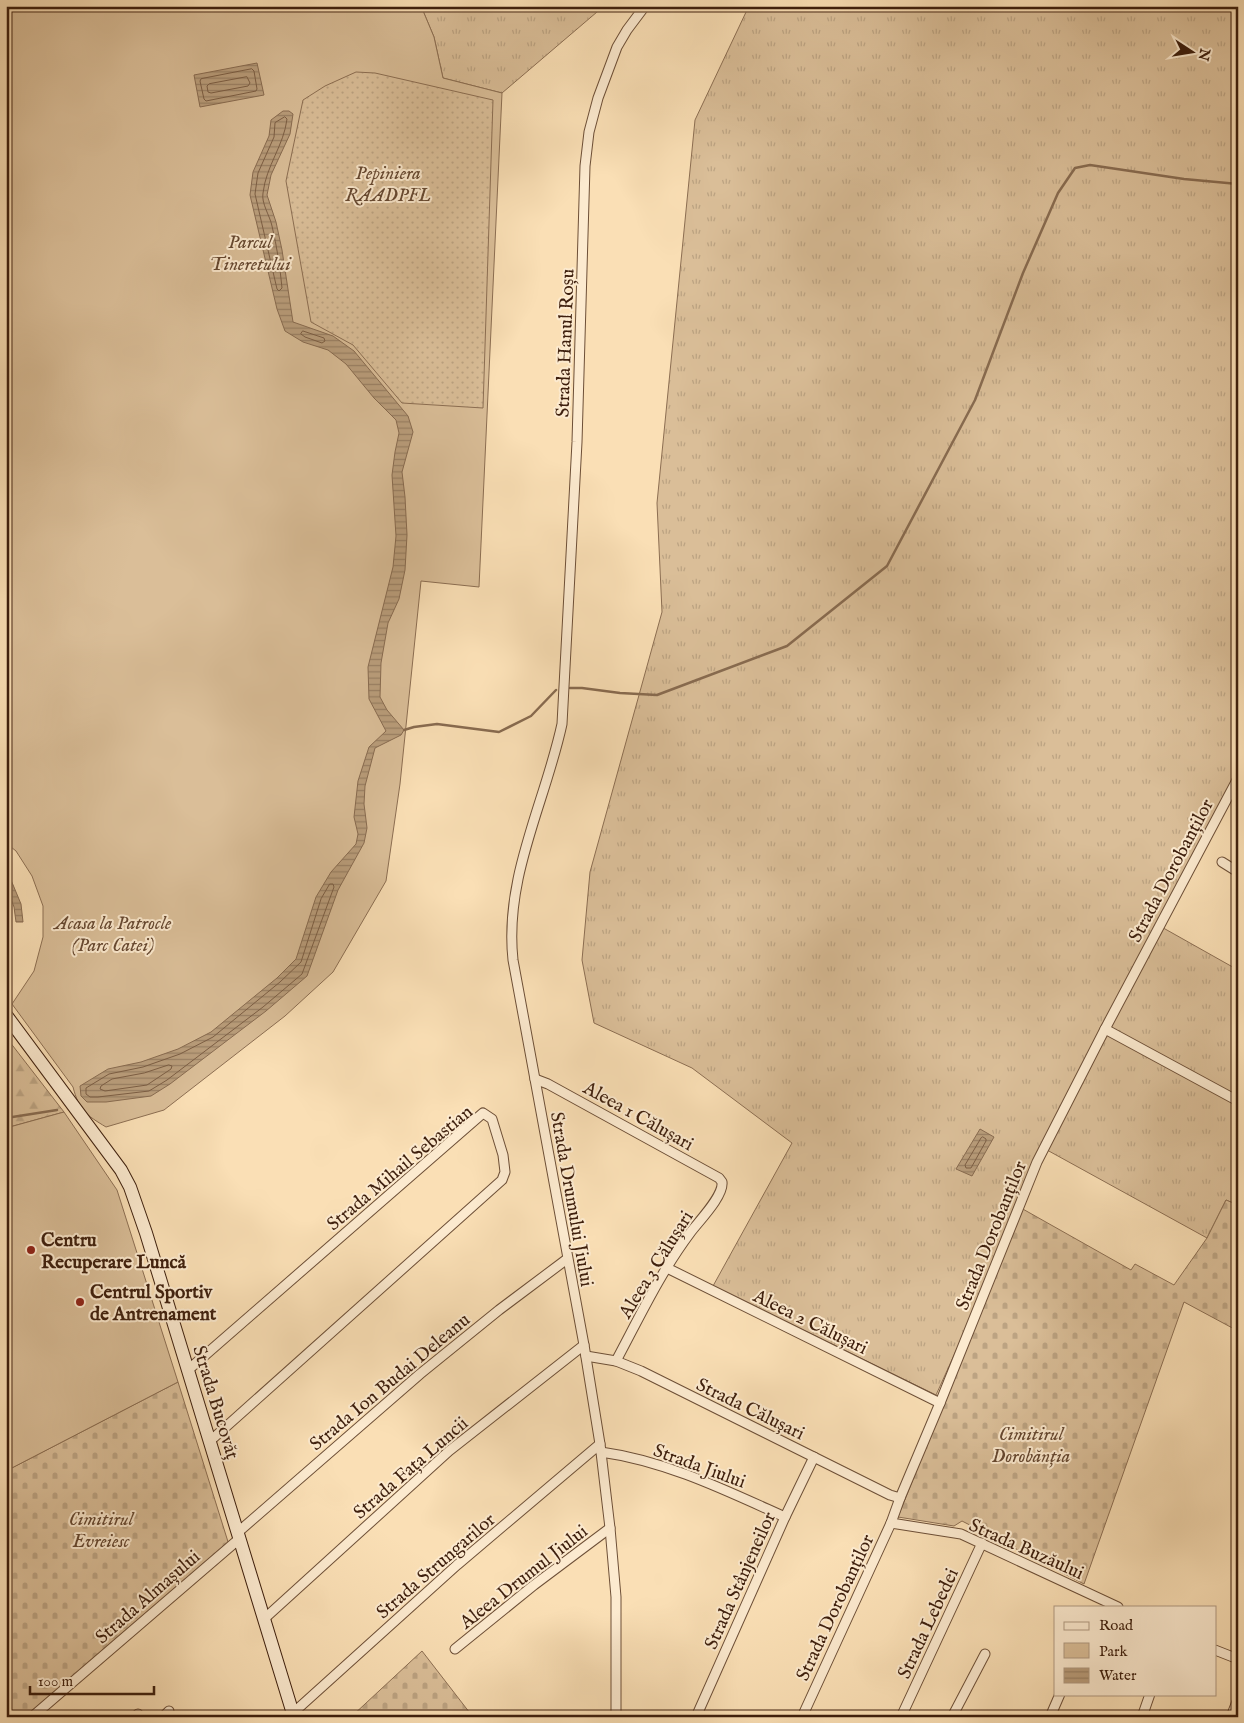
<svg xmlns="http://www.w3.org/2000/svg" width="1244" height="1723" font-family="'IM FELL English',serif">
  <defs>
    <pattern id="grass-tufts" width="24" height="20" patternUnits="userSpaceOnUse" patternTransform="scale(1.25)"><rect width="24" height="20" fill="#dabe98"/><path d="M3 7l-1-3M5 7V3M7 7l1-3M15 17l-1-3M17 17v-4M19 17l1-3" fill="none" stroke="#bca382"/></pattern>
    <pattern id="forest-firs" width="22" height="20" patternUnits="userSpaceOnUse" patternTransform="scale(1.25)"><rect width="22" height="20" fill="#dabe98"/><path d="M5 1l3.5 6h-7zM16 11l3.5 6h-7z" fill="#bca382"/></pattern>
    <pattern id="cemetery-stones" width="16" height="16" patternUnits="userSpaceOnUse" patternTransform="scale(1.25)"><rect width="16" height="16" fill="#dabe98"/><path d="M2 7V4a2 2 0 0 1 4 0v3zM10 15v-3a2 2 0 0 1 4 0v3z" fill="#bca382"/></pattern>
    <pattern id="garden-dots" width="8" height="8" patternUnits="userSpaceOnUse" patternTransform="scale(1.25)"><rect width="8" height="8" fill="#dabe98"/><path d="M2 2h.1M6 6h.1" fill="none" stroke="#bca382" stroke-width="1.8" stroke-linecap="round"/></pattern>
    <pattern id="water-rules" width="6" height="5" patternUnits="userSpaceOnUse" patternTransform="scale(1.25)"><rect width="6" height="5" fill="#ba9e7c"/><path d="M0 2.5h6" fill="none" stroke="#998064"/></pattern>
  </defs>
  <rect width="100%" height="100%" fill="#fadfb5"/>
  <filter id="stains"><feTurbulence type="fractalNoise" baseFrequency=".004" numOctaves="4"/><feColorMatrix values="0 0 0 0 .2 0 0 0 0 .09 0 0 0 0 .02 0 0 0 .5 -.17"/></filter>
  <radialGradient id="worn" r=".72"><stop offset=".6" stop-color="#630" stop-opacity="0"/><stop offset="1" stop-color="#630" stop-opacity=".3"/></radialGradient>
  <g fill="url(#grass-tufts)" stroke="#8c6e52">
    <path d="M 421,6 L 604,6 L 502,93 L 443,78 L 434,37 Z"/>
    <path d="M 747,6 L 1238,6 L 1238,783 L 1158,925 L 1238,970 L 1238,1205 L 1226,1200 L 1207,1238 L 1047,1150 L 936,1395 L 713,1286 L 792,1143 L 692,1068 L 594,1023 L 582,960 L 590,872 L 662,612 L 657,503 L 695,120 L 747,10 Z"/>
  </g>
  <path fill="url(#forest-firs)" stroke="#8c6e52" d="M 6,1037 L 64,1112 L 6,1128 Z"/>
  <g fill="url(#cemetery-stones)" stroke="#8c6e52">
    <path d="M 1226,1200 L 1238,1205 L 1238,1331 L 1184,1302 L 1084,1584 L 962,1521 L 954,1526 L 898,1517 L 1021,1208 L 1131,1270 L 1135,1264 L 1174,1285 L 1207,1238 Z"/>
    <path d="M 178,1382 L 229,1545 L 31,1717 L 6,1717 L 6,1471 Z"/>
    <path d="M 422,1651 L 473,1717 L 351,1717 Z"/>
  </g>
  <g fill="#dabe98" stroke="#8c6e52">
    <path d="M 6,6 L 421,6 L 434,37 L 443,78 L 502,93 L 479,587 L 421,581 L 400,784 L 386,881 L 333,972 L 285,1016 L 164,1110 L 106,1127 C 86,1115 79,1110 73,1087 L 12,1004 L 34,971 L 43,937 L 43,906 L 32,876 L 16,851 L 6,843 Z"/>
    <path d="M 64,1112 L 117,1190 L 178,1382 L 6,1471 L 6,1128 Z"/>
  </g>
  <path fill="url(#garden-dots)" stroke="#8c6e52" d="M 356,72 L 375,73 L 493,100 L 483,408 L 402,403 L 353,345 L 311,322 L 286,181 L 303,100 L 325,86 Z"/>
  <g fill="url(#water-rules)" stroke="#886b50">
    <path d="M 257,63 L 264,95 L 200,107 L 194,75 Z"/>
    <path d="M 283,111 L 289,111 L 293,114 L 290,134 L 271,175 L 267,195 L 276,222 L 282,250 L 293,322 L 333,336 L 354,351 L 408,416 L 413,432 L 402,472 L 405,497 L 407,535 L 405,570 L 399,599 L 388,623 L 381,663 L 380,697 L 387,710 L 404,730 L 401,735 L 375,748 L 365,786 L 364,804 L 367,828 L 364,843 L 338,890 L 307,976 L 266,1011 L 170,1084 L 151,1096 L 106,1102 L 87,1102 L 81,1096 L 80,1086 L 108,1069 L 141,1062 L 178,1049 L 211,1032 L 277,978 L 296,959 L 316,897 L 331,872 L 356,844 L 358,834 L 354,817 L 358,781 L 369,747 L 386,731 L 369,699 L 368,667 L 393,567 L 396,536 L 392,475 L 395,452 L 399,433 L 396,420 L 374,398 L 346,364 L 328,350 L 303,342 L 285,331 L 277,309 L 250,195 L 253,172 L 269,136 L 271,120 Z"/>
    <path d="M 11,880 L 21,904 L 23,922 L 16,922 L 14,907 L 6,886 L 6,884 Z"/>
    <path d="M 980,1129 L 994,1137 L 972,1176 L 956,1169 Z"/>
  </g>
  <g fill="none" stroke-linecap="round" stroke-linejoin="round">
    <g stroke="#7c5e44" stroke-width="1">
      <path d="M 252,69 L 254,71 L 257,89 L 256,91 L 206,101 L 204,99 L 200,81 L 201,79 Z"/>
      <path d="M 247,77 L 250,83 L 248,86 L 211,93 L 208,92 L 207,86 L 209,84 Z"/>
      <path d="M 285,117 L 287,119 C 284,145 266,166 263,193 C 261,203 270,216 272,226 C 277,247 280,267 282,288 L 279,291 L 277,289 L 255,194 L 258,173 L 274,137 L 275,123 Z"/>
      <path d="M 303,331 L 324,338 L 325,341 L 322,343 L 305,337 L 301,334 Z"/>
      <path d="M 330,884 L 333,884 L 334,887 L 302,974 L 263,1007 L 167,1080 L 149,1091 L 98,1097 L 90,1097 L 86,1094 L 86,1088 L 109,1074 L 143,1067 L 180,1054 L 213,1037 L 280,982 L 301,962 L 321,899 Z"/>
      <path d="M 169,1065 L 172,1066 L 171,1069 L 147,1085 L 105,1091 L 100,1089 L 101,1086 L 112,1079 L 144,1073 Z"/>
      <path d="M 983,1137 L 986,1139 L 986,1141 L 971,1168 L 966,1168 L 965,1165 L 981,1138 Z"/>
    </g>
    <g stroke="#886b50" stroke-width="2.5">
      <path d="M 570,688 L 582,688 L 620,693 L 657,695 L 787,646 L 887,566 L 975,400 L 1023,273 L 1058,193 L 1075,168 L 1090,165 L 1184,179 L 1238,184"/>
      <path d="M 404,730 L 414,727 L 437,724 L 499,732 L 531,716 L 556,690"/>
      <path d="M 6,1118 L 57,1110"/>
    </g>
    <g stroke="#6d4f37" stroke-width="11">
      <g id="minor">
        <path d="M 1222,862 L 1238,872"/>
        <path d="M 1105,1029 L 1238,1101"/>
        <path d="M 535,1079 L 548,1084 L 719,1178 L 722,1182 C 724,1196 698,1222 690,1233 C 660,1273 639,1318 616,1361"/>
        <path d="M 667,1268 L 940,1403"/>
        <path d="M 586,1356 L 616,1361 L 641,1371 L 890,1495 L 900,1498"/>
        <path d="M 188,1370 L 483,1113 L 492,1119 L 503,1155 L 505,1172 L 502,1180 L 210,1441"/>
        <path d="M 601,1452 C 666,1461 725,1490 785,1517"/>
        <path d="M 891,1523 L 961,1534 L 1118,1607"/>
        <path d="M 237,1533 L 420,1374 L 499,1310 L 567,1259"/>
        <path d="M 264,1619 L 449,1451 L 584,1345"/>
        <path d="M 455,1649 L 534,1585 L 610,1528"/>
        <path d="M 1215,1650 L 1238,1659"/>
        <path d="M 293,1713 L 457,1565 L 600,1444"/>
        <path d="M 32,1717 L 239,1539"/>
        <path d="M 135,1717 L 138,1714"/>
        <path d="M 163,1717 L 169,1711"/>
        <path d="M 616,1717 L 616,1597 L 610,1528 L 600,1444 L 584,1345 L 513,960 C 504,877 545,803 562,724 L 577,442 L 585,166 L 589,132 L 598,98 L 617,47 L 627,30 L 645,6"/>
        <path d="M 696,1717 L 785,1517 L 814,1457"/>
        <path d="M 802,1717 L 891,1523 L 900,1498 L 940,1403 L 1037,1162 L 1105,1029 L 1238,778"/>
        <path d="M 901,1717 L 982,1543"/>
        <path d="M 952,1717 L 985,1654"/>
        <path d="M 1050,1717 L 1060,1694"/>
        <path d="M 1142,1717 L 1150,1694"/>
        <path d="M 1231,1717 L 1238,1699"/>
      </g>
    </g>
    <g stroke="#3e1f0d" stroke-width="14">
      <path id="secondary" d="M 6,1015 L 121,1170 L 130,1187 L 146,1233 L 294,1717"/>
    </g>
    <use href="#minor" stroke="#fceacf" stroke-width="9"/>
    <use href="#secondary" stroke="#fceacf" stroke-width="12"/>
  </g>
  <g fill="#8f2418" stroke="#fceacf" stroke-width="2">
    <circle cx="31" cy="1250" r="5"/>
    <circle cx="80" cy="1302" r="5"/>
  </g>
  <g text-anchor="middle" stroke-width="4" stroke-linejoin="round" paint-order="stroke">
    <g font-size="19" font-style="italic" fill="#654730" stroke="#fceacf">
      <text x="388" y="179">Pepiniera<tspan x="388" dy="22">RAADPFL</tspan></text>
      <text x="250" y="248">Parcul<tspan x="250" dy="22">Tineretului</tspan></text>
      <text x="113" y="929">Acasa la Patrocle<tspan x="113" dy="22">(Parc Catei)</tspan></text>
      <text x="1031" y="1440">Cimitirul<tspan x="1031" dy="22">Dorobănția</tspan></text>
      <text x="101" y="1525">Cimitirul<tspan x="101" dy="22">Evreiesc</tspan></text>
    </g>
    <g font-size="19" fill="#3e1f0d" stroke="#fceacf">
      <text transform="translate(564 343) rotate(-88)" y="7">Strada Hanul Roșu</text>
      <text transform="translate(1170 870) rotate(-62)" y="7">Strada Dorobanților</text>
      <text transform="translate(639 1115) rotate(29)" y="7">Aleea 1 Călușari</text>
      <text transform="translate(399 1167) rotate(-40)" y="7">Strada Mihail Sebastian</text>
      <text transform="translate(573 1199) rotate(80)" y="7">Strada Drumului Jiului</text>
      <text transform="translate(990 1235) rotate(-68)" y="7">Strada Dorobanților</text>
      <text transform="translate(655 1264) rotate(-58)" y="7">Aleea 3 Călușari</text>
      <text transform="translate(811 1321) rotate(26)" y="7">Aleea 2 Călușari</text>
      <text transform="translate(389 1381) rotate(-40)" y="7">Strada Ion Budai Deleanu</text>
      <text transform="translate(217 1402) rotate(73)" y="7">Strada Bucovăț</text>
      <text transform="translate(751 1408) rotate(26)" y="7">Strada Călușari</text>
      <text transform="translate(700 1465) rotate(20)" y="7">Strada Jiului</text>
      <text transform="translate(410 1467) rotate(-41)" y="7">Strada Fața Luncii</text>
      <text transform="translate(1027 1548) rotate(24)" y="7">Strada Buzăului</text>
      <text transform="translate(435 1565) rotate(-41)" y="7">Strada Strungarilor</text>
      <text transform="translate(523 1576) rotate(-38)" y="7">Aleea Drumul Jiului</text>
      <text transform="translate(739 1580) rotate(-66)" y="7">Strada Stânjeneilor</text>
      <text transform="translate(147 1596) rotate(-41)" y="7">Strada Almașului</text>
      <text transform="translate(834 1607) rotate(-65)" y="7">Strada Dorobanților</text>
      <text transform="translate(927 1623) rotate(-65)" y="7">Strada Lebedei</text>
    </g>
    <g font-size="19" font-weight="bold" fill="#3e1f0d" stroke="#fceacf" text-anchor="start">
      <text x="41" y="1246">Centru<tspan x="41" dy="22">Recuperare Luncă</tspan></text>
      <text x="90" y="1298">Centrul Sportiv<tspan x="90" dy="22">de Antrenament</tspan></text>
    </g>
  </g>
  <rect width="1244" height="1723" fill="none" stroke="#fadfb5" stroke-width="25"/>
  <rect x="8" y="8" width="1229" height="1708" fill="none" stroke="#3e1f0d" stroke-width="2.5"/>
  <rect x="12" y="12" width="1219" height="1698" fill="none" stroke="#3e1f0d"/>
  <rect x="1054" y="1606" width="162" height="90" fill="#fceacf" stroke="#b09981"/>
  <rect x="1064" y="1622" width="25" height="8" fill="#fceacf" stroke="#b09981"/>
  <text x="1099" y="1630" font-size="15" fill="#3e1f0d">Road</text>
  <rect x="1064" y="1643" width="25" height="15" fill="#dabe98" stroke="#b09981"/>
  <text x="1099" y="1656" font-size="15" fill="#3e1f0d">Park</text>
  <rect x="1064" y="1668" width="25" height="15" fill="url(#water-rules)" stroke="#b09981"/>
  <text x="1099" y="1680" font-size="15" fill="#3e1f0d">Water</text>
  <g transform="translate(1192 52) rotate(102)" stroke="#fceacf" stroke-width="4" paint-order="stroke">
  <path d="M0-4L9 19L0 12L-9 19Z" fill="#3e1f0d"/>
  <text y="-8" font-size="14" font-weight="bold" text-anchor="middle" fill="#3e1f0d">N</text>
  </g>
  <path d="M30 1686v8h124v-8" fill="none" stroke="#3e1f0d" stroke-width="2.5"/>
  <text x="38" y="1686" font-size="15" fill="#3e1f0d" stroke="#fceacf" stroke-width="4" paint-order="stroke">100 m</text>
  <rect width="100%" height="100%" filter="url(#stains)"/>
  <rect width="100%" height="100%" fill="url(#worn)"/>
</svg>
